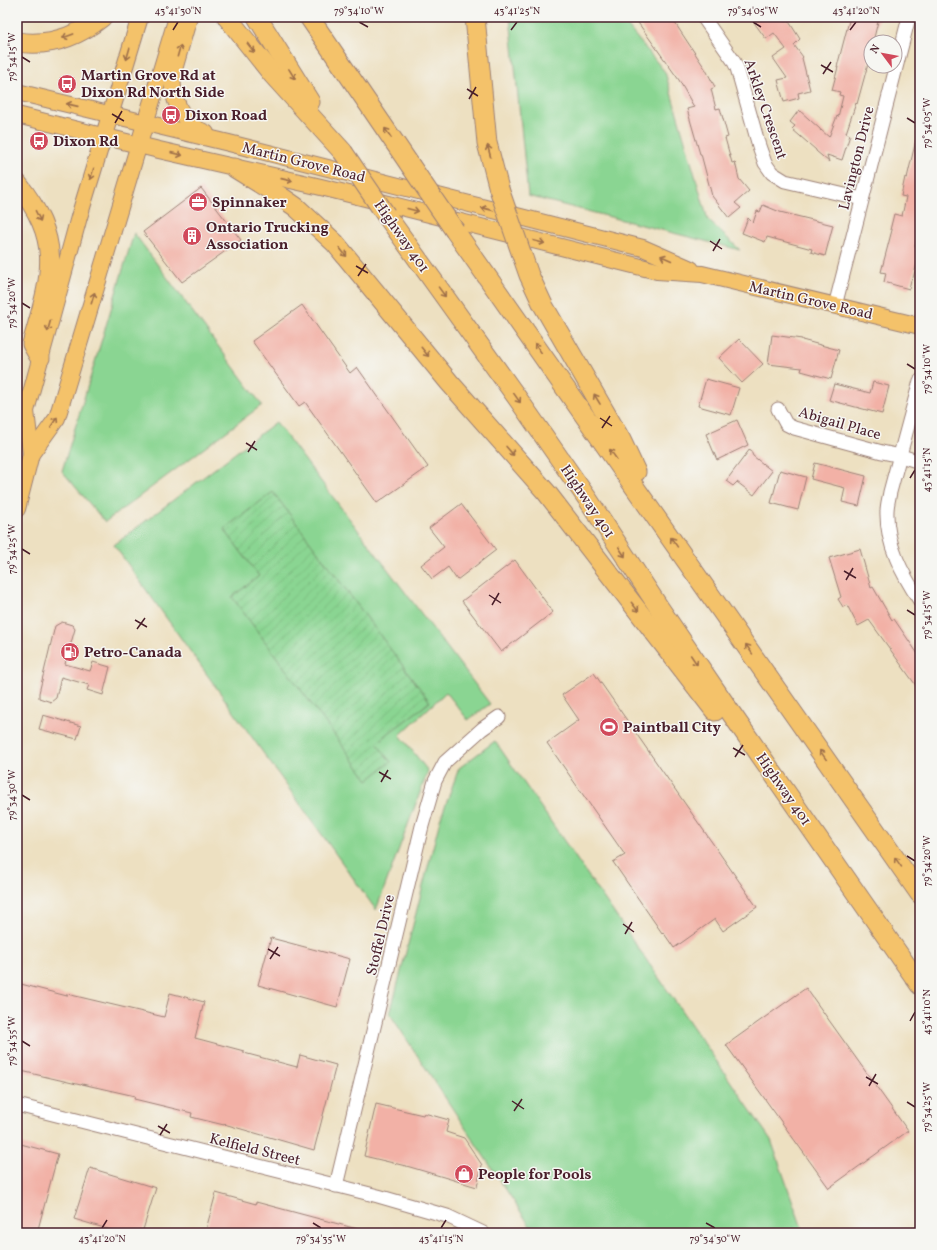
<svg xmlns="http://www.w3.org/2000/svg" width="937" height="1250" font-family="Vollkorn,serif">
  <defs>
    <pattern id="garden-furrows" width="10" height="10" patternUnits="userSpaceOnUse"><rect width="10" height="10" fill="#8ad592"/><path d="M-1 1l2-2M0 10L10 0M9 11l2-2" fill="none" stroke="#79b67e"/></pattern>
  </defs>
  <rect width="100%" height="100%" fill="#f6f6f2"/>
  <filter id="ink" filterUnits="userSpaceOnUse"><feTurbulence type="fractalNoise" baseFrequency=".025" numOctaves="2"/><feDisplacementMap in="SourceGraphic" scale="8" xChannelSelector="R" yChannelSelector="G"/><feConvolveMatrix kernelMatrix="1 2 1 2 8 2 1 2 1" color-interpolation-filters="sRGB"/></filter>
  <filter id="wash" filterUnits="userSpaceOnUse"><feTurbulence type="fractalNoise" baseFrequency=".012" numOctaves="4" result="noise"/><feDisplacementMap in="SourceGraphic" scale="16" xChannelSelector="R" yChannelSelector="G"/><feGaussianBlur stdDeviation="0.9" result="paint"/><feColorMatrix in="noise" values="0 0 0 0 0 0 0 0 0 0 0 0 0 0 0 0 0 1.4 0 .05"/><feComposite in="paint" operator="in"/></filter>
  <g filter="url(#wash)">
    <rect width="100%" height="100%" fill="#ede0c1"/>
    <g fill="#8ad592" stroke="#6a7a5e">
      <path d="M 510,17 L 620,17 L 665,72 L 708,220 L 740,250 L 528,196 Z"/>
      <path d="M 134,233 L 262,405 L 105,522 L 62,471 Z"/>
      <path d="M 276,422 L 490,704 L 468,720 L 446,692 L 400,735 L 428,771 L 376,910 L 114,545 Z"/>
      <path d="M 495,741 L 771,1140 L 803,1231 L 803,1233 L 597,1233 L 530,1226 L 390,1014 L 440,820 L 459,768 Z"/>
    </g>
    <path fill="url(#garden-furrows)" stroke="#6a7a5e" d="M 273,492 L 430,702 L 382,738 L 383,740 L 378,745 L 391,762 L 368,780 L 232,597 L 259,576 L 224,529 Z"/>
    <g id="blocks">
      <g fill="#f2b1a6">
        <path d="M 634,17 L 671,17 L 706,70 L 715,87 L 711,89 L 716,109 L 720,108 L 728,137 L 725,138 L 732,163 L 735,162 L 739,179 L 749,191 L 735,203 L 741,208 L 729,218 L 712,196 L 701,154 L 700,154 L 687,109 L 694,107 L 679,80 Z"/>
        <path d="M 750,17 L 783,17 L 786,21 L 788,20 L 800,39 L 794,45 L 803,57 L 802,58 L 810,90 L 798,93 L 799,98 L 784,102 L 778,80 L 787,78 L 773,58 L 786,49 L 774,33 L 766,39 Z"/>
        <path d="M 850,17 L 879,17 L 873,42 L 871,42 L 871,53 L 857,104 L 856,103 L 846,133 L 850,135 L 842,160 L 827,155 L 829,162 L 816,151 L 816,150 L 792,129 L 795,126 L 790,122 L 799,110 L 820,129 L 821,131 L 821,130 L 829,137 L 837,116 L 838,117 L 843,96 L 839,95 L 840,92 L 832,90 L 838,67 L 837,67 Z"/>
        <path d="M 916,140 L 920,140 L 920,227 L 915,246 L 920,247 L 920,252 L 913,278 L 911,280 L 909,289 L 884,282 L 886,273 L 881,272 L 892,230 L 890,230 L 894,214 L 902,216 L 906,197 L 901,196 L 905,177 L 907,178 Z"/>
        <path d="M 201,188 L 241,240 L 182,282 L 143,232 Z"/>
        <path d="M 763,205 L 780,212 L 833,225 L 825,256 L 811,252 L 812,249 L 767,237 L 765,242 L 742,233 L 748,218 L 753,223 L 757,211 L 760,212 Z"/>
        <path d="M 302,305 L 350,373 L 357,367 L 428,467 L 377,503 L 305,402 L 299,406 L 252,341 Z"/>
        <path d="M 772,335 L 802,339 L 802,340 L 839,350 L 831,379 L 801,371 L 802,368 L 768,364 Z"/>
        <path d="M 739,339 L 763,364 L 742,383 L 719,358 Z"/>
        <path d="M 706,379 L 739,388 L 731,415 L 698,406 Z"/>
        <path d="M 873,382 L 889,386 L 882,414 L 829,400 L 834,384 L 870,393 Z"/>
        <path d="M 737,420 L 748,445 L 717,460 L 706,434 Z"/>
        <path d="M 750,449 L 753,456 L 772,471 L 754,495 L 737,482 L 733,486 L 726,481 Z"/>
        <path d="M 815,463 L 866,476 L 859,506 L 842,502 L 845,488 L 811,479 Z"/>
        <path d="M 780,470 L 806,477 L 798,510 L 771,503 Z"/>
        <path d="M 461,504 L 496,550 L 457,580 L 448,567 L 432,579 L 421,565 L 444,547 L 429,528 Z"/>
        <path d="M 860,549 L 871,588 L 873,587 L 892,620 L 894,619 L 920,657 L 920,691 L 869,620 L 858,626 L 847,605 L 843,607 L 838,599 L 841,597 L 829,558 Z"/>
        <path d="M 515,560 L 553,612 L 501,652 L 462,601 Z"/>
        <path d="M 62,622 L 72,625 L 75,629 L 65,664 L 90,671 L 93,662 L 110,667 L 103,695 L 87,690 L 89,685 L 61,677 L 56,698 L 51,702 L 39,698 L 39,693 L 55,626 Z"/>
        <path d="M 594,673 L 757,907 L 723,931 L 715,919 L 674,948 L 663,932 L 662,933 L 613,862 L 625,855 L 547,743 L 579,720 L 562,695 Z"/>
        <path d="M 43,715 L 81,726 L 77,739 L 39,729 Z"/>
        <path d="M 271,938 L 350,959 L 337,1007 L 258,985 Z"/>
        <path d="M 17,983 L 67,996 L 67,994 L 164,1017 L 170,993 L 204,1002 L 195,1038 L 244,1051 L 244,1053 L 297,1067 L 300,1055 L 336,1065 L 314,1150 L 224,1124 L 224,1125 L 191,1117 L 192,1113 L 134,1099 L 135,1096 L 82,1084 L 81,1085 L 17,1070 Z"/>
        <path d="M 806,988 L 908,1131 L 829,1188 L 726,1045 Z"/>
        <path d="M 376,1104 L 423,1115 L 424,1113 L 449,1120 L 446,1132 L 464,1138 L 482,1165 L 477,1187 L 410,1167 L 364,1156 Z"/>
        <path d="M 17,1143 L 58,1154 L 37,1233 L 17,1233 Z"/>
        <path d="M 90,1168 L 156,1188 L 142,1233 L 121,1233 L 74,1219 Z"/>
        <path d="M 216,1193 L 256,1204 L 256,1202 L 361,1230 L 360,1233 L 205,1233 Z"/>
      </g>
    </g>
  </g>
  <g filter="url(#ink)">
    <use href="#blocks" fill-opacity="0" stroke="#9c8076" stroke-width="1"/>
    <g fill="none" stroke-linecap="round" stroke-linejoin="round">
      <g stroke="#9c8076" stroke-width="15">
        <g id="minor">
          <path d="M 703,17 L 733,60 L 737,68 L 759,146 L 765,163 L 772,173 L 785,181 L 862,199"/>
          <path d="M 835,306 L 909,17"/>
          <path d="M 920,381 L 890,492 C 889,498 887,505 887,511 C 886,544 902,574 920,601"/>
          <path d="M 778,409 L 786,424 L 794,428 L 882,452 L 901,456 L 920,462"/>
          <path d="M 17,1105 L 378,1196 L 447,1216 L 483,1233"/>
          <path d="M 336,1186 L 422,826 L 435,781 L 445,762 L 482,729 L 499,717"/>
        </g>
      </g>
      <g stroke="#9c8076" stroke-width="18">
        <g id="major">
          <path d="M 189,17 L 173,73 C 170,97 182,125 206,133"/>
          <path d="M 17,92 L 229,143 L 643,248 L 691,269"/>
          <path d="M 17,115 L 159,150 L 321,187 L 657,271 L 702,274 L 920,326"/>
          <path d="M 31,454 L 26,411 L 79,217 L 140,17"/>
          <path d="M 17,509 L 31,454 L 57,418 L 177,17"/>
        </g>
      </g>
      <g stroke="#9c8076" stroke-width="21">
        <g id="highway">
          <path d="M 227,17 L 273,75 L 343,152"/>
          <path d="M 257,17 L 310,102"/>
          <path d="M 309,17 L 410,165"/>
          <path d="M 475,17 L 487,143 L 499,189"/>
          <path d="M 17,42 C 49,47 77,37 102,17"/>
          <path d="M 235,168 L 280,196 L 296,207 L 335,243 L 449,382 L 547,493 L 715,711"/>
          <path d="M 17,183 C 65,243 51,277 32,344 L 40,358"/>
          <path d="M 386,215 L 518,399 L 589,501 L 660,609 L 731,713 L 920,985"/>
          <path d="M 455,231 L 920,894"/>
          <path d="M 523,258 L 529,275 L 543,305 L 621,440 L 636,472"/>
        </g>
      </g>
      <use href="#minor" stroke="#fff" stroke-width="13"/>
      <use href="#major" stroke="#f4c26a" stroke-width="16"/>
      <use href="#highway" stroke="#f4c26a" stroke-width="19"/>
      <g stroke="#9c8076" stroke-width="21" stroke-linecap="butt">
        <g id="highway-bridge">
          <path d="M 343,152 L 386,215"/>
          <path d="M 410,165 L 455,231"/>
          <path d="M 499,189 L 523,258"/>
        </g>
      </g>
      <use href="#highway-bridge" stroke="#f4c26a" stroke-width="19"/>
    </g>
    <defs><path id="oneway-shaft" d="M-6 0H5M1.5-3L5.5 0L1.5 3" fill="none" stroke-width="1.6" stroke-linecap="round" stroke-linejoin="round"/></defs>
    <g stroke="#9f704a">
      <use href="#oneway-shaft" transform="translate(68 36) rotate(160)"/>
      <use href="#oneway-shaft" transform="translate(251 48) rotate(52)"/>
      <use href="#oneway-shaft" transform="translate(179 51) rotate(-74)"/>
      <use href="#oneway-shaft" transform="translate(128 54) rotate(106)"/>
      <use href="#oneway-shaft" transform="translate(292 74) rotate(58)"/>
      <use href="#oneway-shaft" transform="translate(72 105) rotate(-167)"/>
      <use href="#oneway-shaft" transform="translate(388 133) rotate(-124)"/>
      <use href="#oneway-shaft" transform="translate(489 151) rotate(-105)"/>
      <use href="#oneway-shaft" transform="translate(177 154) rotate(13)"/>
      <use href="#oneway-shaft" transform="translate(92 174) rotate(107)"/>
      <use href="#oneway-shaft" transform="translate(287 180) rotate(13)"/>
      <use href="#oneway-shaft" transform="translate(487 209) rotate(-166)"/>
      <use href="#oneway-shaft" transform="translate(413 210) rotate(14)"/>
      <use href="#oneway-shaft" transform="translate(38 216) rotate(64)"/>
      <use href="#oneway-shaft" transform="translate(539 242) rotate(14)"/>
      <use href="#oneway-shaft" transform="translate(343 252) rotate(51)"/>
      <use href="#oneway-shaft" transform="translate(666 258) rotate(-156)"/>
      <use href="#oneway-shaft" transform="translate(442 292) rotate(54)"/>
      <use href="#oneway-shaft" transform="translate(93 298) rotate(-73)"/>
      <use href="#oneway-shaft" transform="translate(49 326) rotate(105)"/>
      <use href="#oneway-shaft" transform="translate(538 348) rotate(-125)"/>
      <use href="#oneway-shaft" transform="translate(425 352) rotate(51)"/>
      <use href="#oneway-shaft" transform="translate(517 398) rotate(55)"/>
      <use href="#oneway-shaft" transform="translate(597 399) rotate(-121)"/>
      <use href="#oneway-shaft" transform="translate(54 422) rotate(-57)"/>
      <use href="#oneway-shaft" transform="translate(510 451) rotate(49)"/>
      <use href="#oneway-shaft" transform="translate(613 454) rotate(-125)"/>
      <use href="#oneway-shaft" transform="translate(674 542) rotate(-125)"/>
      <use href="#oneway-shaft" transform="translate(622 552) rotate(57)"/>
      <use href="#oneway-shaft" transform="translate(635 607) rotate(52)"/>
      <use href="#oneway-shaft" transform="translate(749 649) rotate(-125)"/>
      <use href="#oneway-shaft" transform="translate(694 660) rotate(56)"/>
      <use href="#oneway-shaft" transform="translate(823 755) rotate(-125)"/>
      <use href="#oneway-shaft" transform="translate(898 862) rotate(-125)"/>
    </g>
  </g>
  <path fill="none" stroke="#4a1f2b" stroke-width="1.5" d="M 359,22 L 368,27M 753,22 L 761,27M 173,30 L 178,22M 511,30 L 517,22M 850,30 L 856,22M 22,57 L 30,62M 821,65 L 833,72M 823,74 L 831,62M 467,89 L 478,96M 469,99 L 476,87M 112,114 L 124,121M 907,118 L 915,123M 115,123 L 122,111M 710,241 L 722,249M 713,251 L 720,239M 356,266 L 368,273M 358,276 L 366,264M 22,303 L 30,308M 907,364 L 915,369M 600,418 L 612,426M 602,428 L 610,416M 246,443 L 257,450M 248,452 L 255,441M 910,478 L 915,470M 22,549 L 30,554M 844,571 L 856,578M 846,580 L 853,568M 489,595 L 501,603M 492,605 L 499,593M 907,610 L 915,615M 135,620 L 147,627M 137,629 L 145,618M 733,748 L 745,755M 735,757 L 743,745M 379,772 L 391,779M 381,782 L 388,770M 22,795 L 30,800M 907,856 L 915,861M 623,924 L 634,932M 625,934 L 632,922M 268,949 L 280,956M 270,959 L 278,947M 910,1021 L 915,1012M 22,1041 L 30,1046M 866,1077 L 878,1084M 869,1086 L 876,1074M 512,1101 L 524,1109M 907,1102 L 915,1107M 514,1111 L 522,1099M 158,1126 L 170,1133M 160,1135 L 167,1124M 313,1223 L 321,1228M 706,1223 L 715,1228M 102,1228 L 107,1220M 441,1228 L 446,1220"/>
  <defs>
    <g id="bus-disc" transform="scale(1)"><circle r="9.5" fill="#d1495b" stroke="#f6f6f2"/><path d="M-5-6H5V4H4V6H2V4H-2V6H-4V4H-5ZM-3.5-4V0h7V-4ZM-3.5 1.2v1.5H-2V1.2ZM2 1.2v1.5H3.5V1.2Z" fill="#fff"/></g>
    <g id="office-disc" transform="scale(1)"><circle r="9.5" fill="#d1495b" stroke="#f6f6f2"/><path d="M-6-3h4V-5.5h4V-3h4V5H-6ZM-1-4.5V-3h2v-1.5ZM-6 0V1H6V0Z" fill="#fff"/></g>
    <g id="building-disc" transform="scale(1)"><circle r="9.5" fill="#d1495b" stroke="#f6f6f2"/><path d="M-4-6H4V6H1V3H-1V6H-4ZM-2.5-4.3h1.7v1.8h-1.7ZM.8-4.3h1.7v1.8H.8ZM-2.5-1h1.7V.8h-1.7ZM.8-1h1.7V.8H.8Z" fill="#fff"/></g>
    <g id="fuel-disc" transform="scale(1)"><circle r="9.5" fill="#d1495b" stroke="#f6f6f2"/><path d="M-5.5-6h7V0h2V4h1.3V-2.5L3-4.5l.8-.8L6-3V5H2.5V1h-1V6h-7ZM-4.2-4.7v3.2H.2V-4.7Z" fill="#fff"/></g>
    <g id="stadium-disc" transform="scale(1)"><circle r="9.5" fill="#d1495b" stroke="#f6f6f2"/><path d="M0-5a6.5 5 0 1 0 0 10a6.5 5 0 1 0 0-10ZM-3.5-1.8h7v3.6h-7Z" fill="#fff"/></g>
    <g id="shop-disc" transform="scale(1)"><circle r="9.5" fill="#d1495b" stroke="#f6f6f2"/><path d="M-5-2.5h2.3a2.7 3.5 0 0 1 5.4 0H5L5.5 6h-11ZM-1.5-2.5h3a1.5 2.3 0 0 0-3 0Z" fill="#fff"/></g>
  </defs>
  <g fill-rule="evenodd">
    <use href="#bus-disc" x="67" y="84"/>
    <use href="#bus-disc" x="171" y="115"/>
    <use href="#bus-disc" x="39" y="141"/>
    <use href="#office-disc" x="198" y="202"/>
    <use href="#building-disc" x="192" y="236"/>
    <use href="#fuel-disc" x="70" y="652"/>
    <use href="#stadium-disc" x="609" y="727"/>
    <use href="#shop-disc" x="464" y="1174"/>
  </g>
  <g text-anchor="middle" stroke-width="3" stroke-linejoin="round" paint-order="stroke">
    <g font-size="15" font-weight="bold" fill="#4a1f2b" stroke="#f6f6f2" text-anchor="start">
      <text x="81" y="80">Martin Grove Rd at<tspan x="81" dy="17">Dixon Rd North Side</tspan></text>
      <text x="185" y="120">Dixon Road</text>
      <text x="53" y="146">Dixon Rd</text>
      <text x="212" y="207">Spinnaker</text>
      <text x="206" y="232">Ontario Trucking<tspan x="206" dy="17">Association</tspan></text>
      <text x="84" y="657">Petro-Canada</text>
      <text x="623" y="732">Paintball City</text>
      <text x="478" y="1179">People for Pools</text>
    </g>
    <g font-size="15" fill="#4a1f2b" stroke="#f6f6f2">
      <text transform="translate(766 109) rotate(71)" y="5">Arkley Crescent</text>
      <text transform="translate(856 158) rotate(-76)" y="5">Lavington Drive</text>
      <text transform="translate(304 162) rotate(14)" y="5">Martin Grove Road</text>
      <text transform="translate(402 236) rotate(55)" y="5">Highway 401</text>
      <text transform="translate(811 300) rotate(13)" y="5">Martin Grove Road</text>
      <text transform="translate(840 423) rotate(16)" y="5">Abigail Place</text>
      <text transform="translate(588 501) rotate(56)" y="5">Highway 401</text>
      <text transform="translate(784 789) rotate(55)" y="5">Highway 401</text>
      <text transform="translate(380 935) rotate(-77)" y="5">Stoffel Drive</text>
      <text transform="translate(255 1149) rotate(14)" y="5">Kelfield Street</text>
    </g>
  </g>
  <rect width="937" height="1250" fill="none" stroke="#f6f6f2" stroke-width="44"/>
  <g transform="translate(883 54) rotate(302)"><circle r="19" fill="#f6f6f2" stroke="#b1a0a2"/>
  <path d="M0-3L7 15L0 10L-7 15Z" fill="#d1495b"/>
  <text y="-6" font-size="11" font-weight="bold" text-anchor="middle" fill="#4a1f2b">N</text>
  </g>
  <rect x="22" y="22" width="893" height="1206" fill="none" stroke="#4a1f2b" stroke-width="1.5"/>
  <g font-size="10" text-anchor="middle" fill="#4a1f2b">
    <text x="178" y="14">43°41'30"N</text>
    <text x="359" y="14">79°34'10"W</text>
    <text x="517" y="14">43°41'25"N</text>
    <text x="753" y="14">79°34'05"W</text>
    <text x="856" y="14">43°41'20"N</text>
    <text transform="translate(11 57) rotate(-90)" y="4">79°34'15"W</text>
    <text transform="translate(926 123) rotate(-90)" y="4">79°34'05"W</text>
    <text transform="translate(11 303) rotate(-90)" y="4">79°34'20"W</text>
    <text transform="translate(926 369) rotate(-90)" y="4">79°34'10"W</text>
    <text transform="translate(926 470) rotate(-90)" y="4">43°41'15"N</text>
    <text transform="translate(11 549) rotate(-90)" y="4">79°34'25"W</text>
    <text transform="translate(926 615) rotate(-90)" y="4">79°34'15"W</text>
    <text transform="translate(11 795) rotate(-90)" y="4">79°34'30"W</text>
    <text transform="translate(926 861) rotate(-90)" y="4">79°34'20"W</text>
    <text transform="translate(926 1012) rotate(-90)" y="4">43°41'10"N</text>
    <text transform="translate(11 1041) rotate(-90)" y="4">79°34'35"W</text>
    <text transform="translate(926 1107) rotate(-90)" y="4">79°34'25"W</text>
    <text x="102" y="1242">43°41'20"N</text>
    <text x="321" y="1242">79°34'35"W</text>
    <text x="441" y="1242">43°41'15"N</text>
    <text x="715" y="1242">79°34'30"W</text>
  </g>
</svg>
